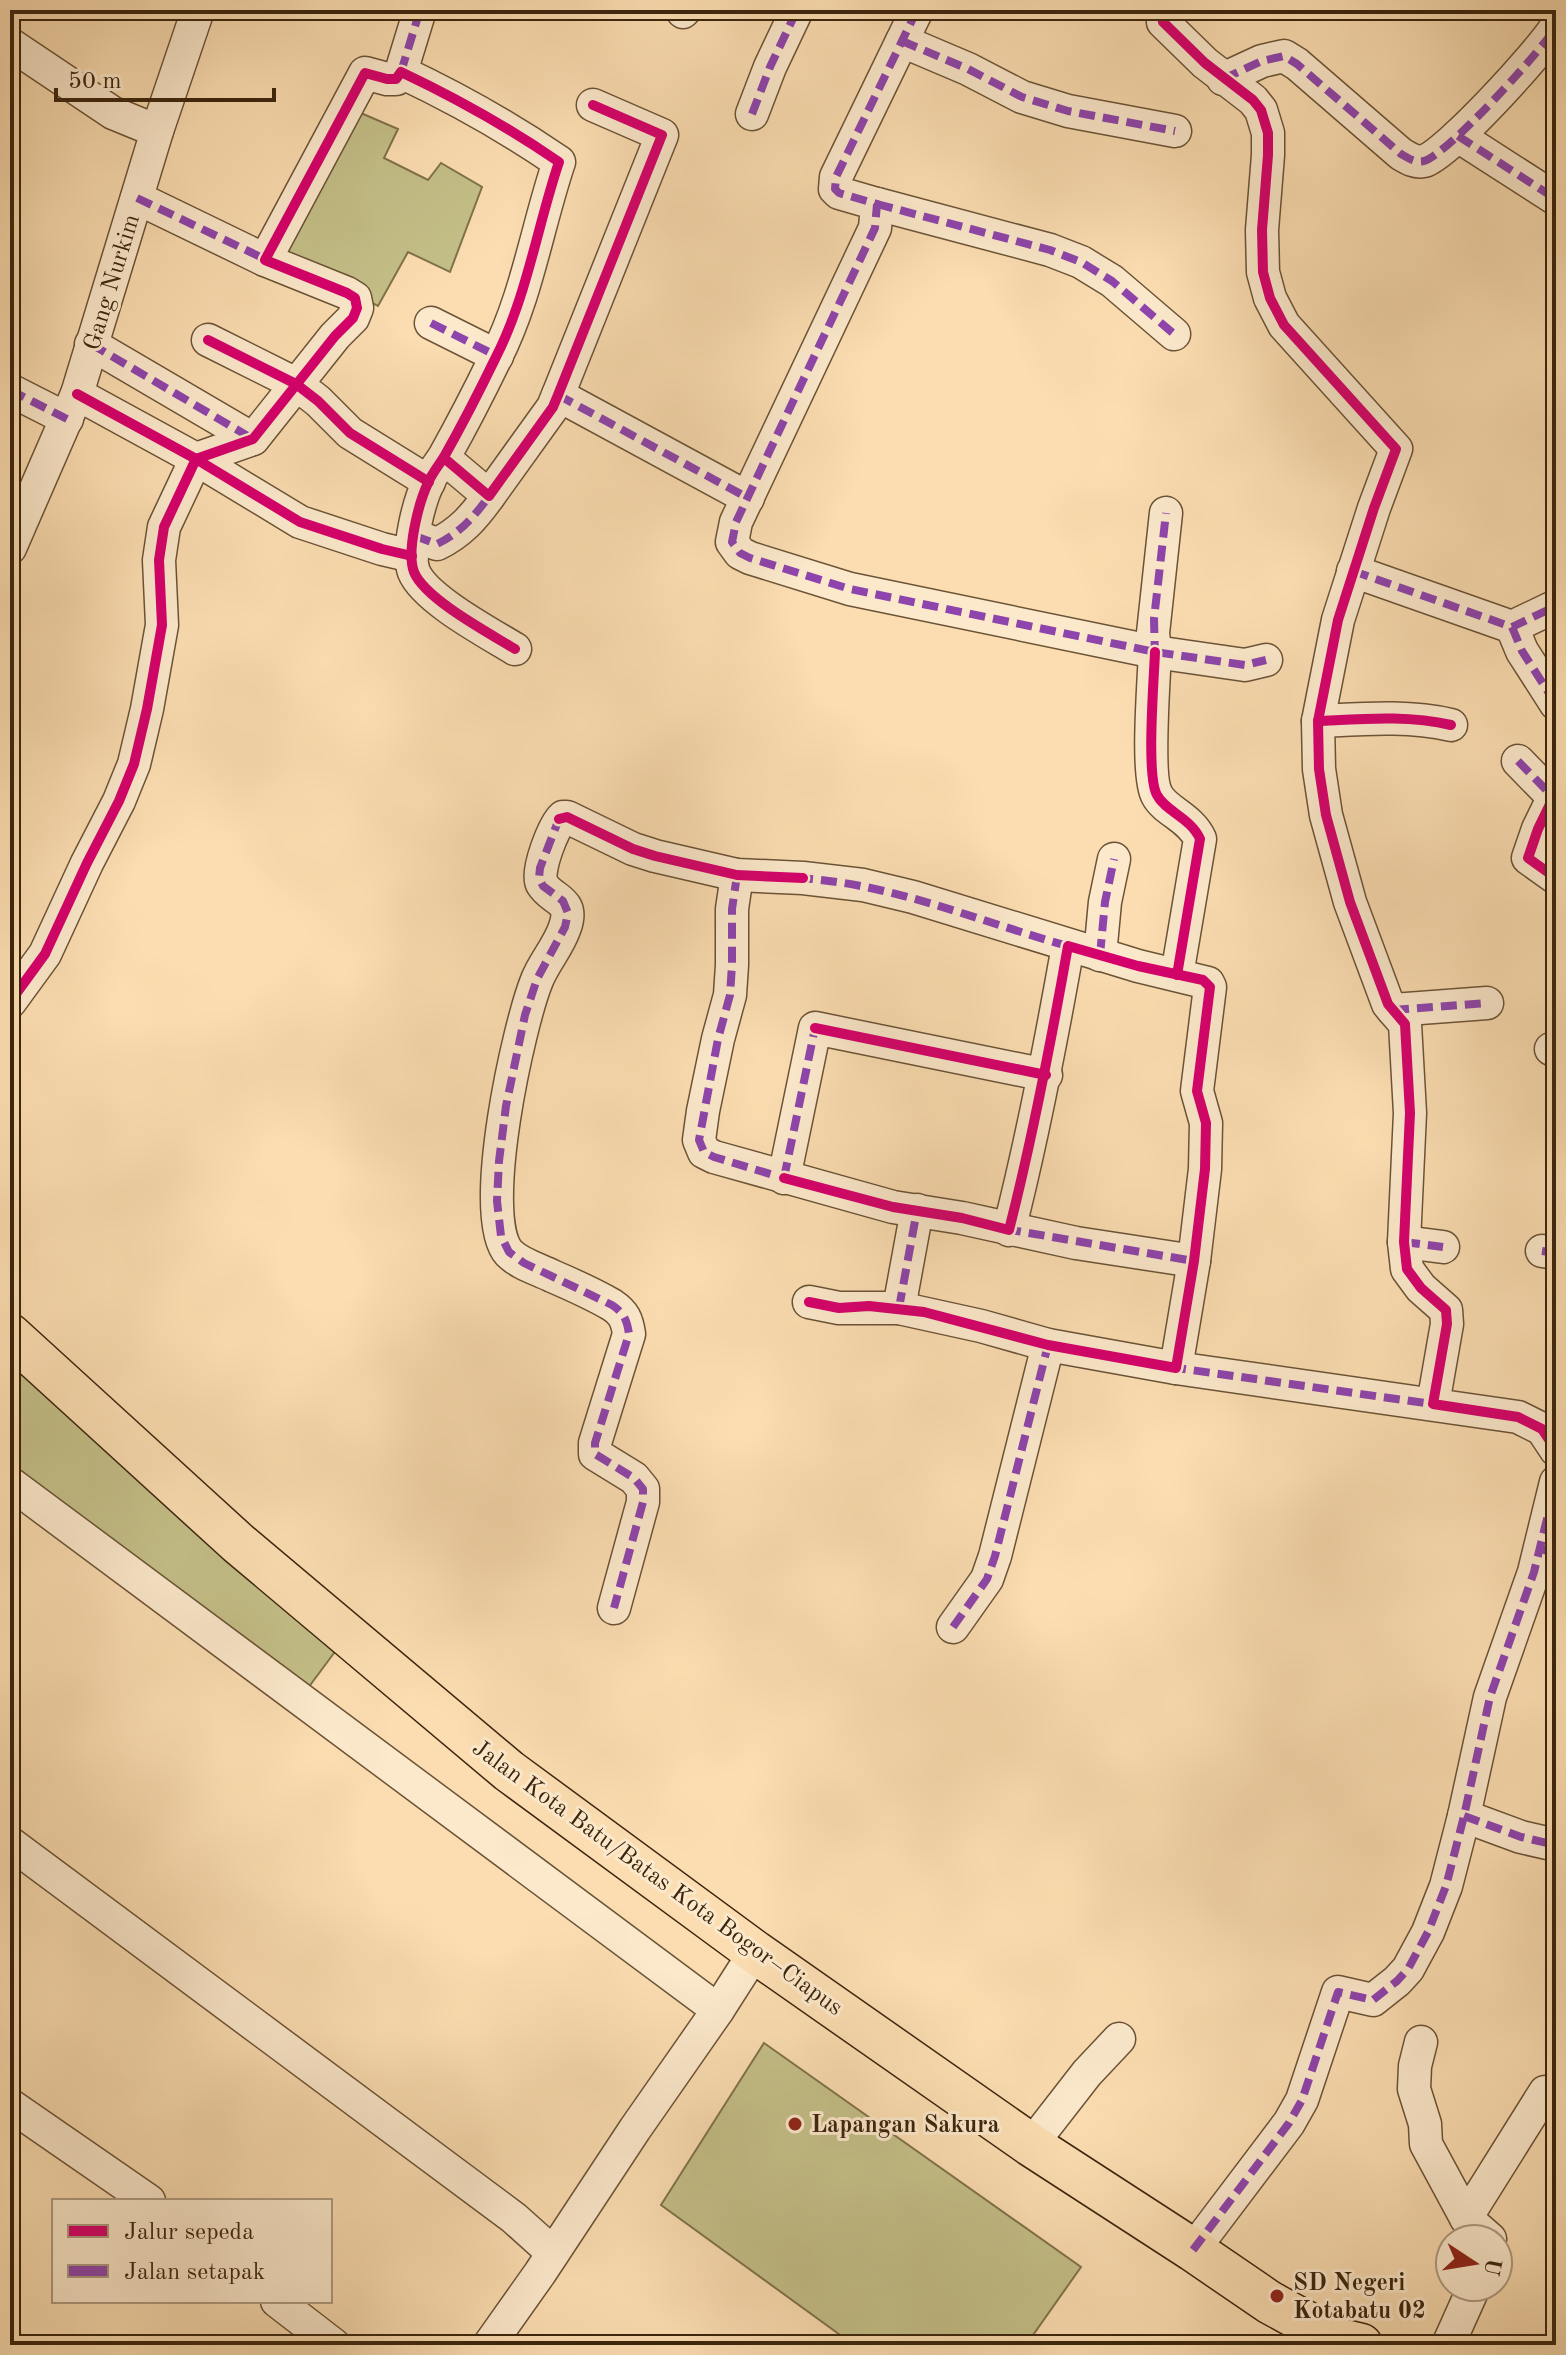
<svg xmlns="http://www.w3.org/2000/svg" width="1566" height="2355" font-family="'Old Standard TT',serif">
  <rect width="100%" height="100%" fill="#fbddb1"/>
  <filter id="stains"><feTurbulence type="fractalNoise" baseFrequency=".0025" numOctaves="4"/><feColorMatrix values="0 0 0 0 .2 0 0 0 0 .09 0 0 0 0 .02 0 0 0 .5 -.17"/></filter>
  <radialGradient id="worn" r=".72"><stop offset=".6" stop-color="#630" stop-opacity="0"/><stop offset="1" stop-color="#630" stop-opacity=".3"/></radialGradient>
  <g fill="#c4bf88" stroke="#80724a" stroke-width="2">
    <path d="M 340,104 L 398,129 L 384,158 L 428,180 L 441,163 L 482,187 L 450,272 L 408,252 L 378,306 L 267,250 Z"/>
    <path d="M 10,1350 L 337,1649 L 302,1696 L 10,1477 Z"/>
    <path d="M 764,2043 L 1081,2267 L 1026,2345 L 854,2345 L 661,2205 Z"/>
  </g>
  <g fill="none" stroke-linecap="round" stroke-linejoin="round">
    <g stroke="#6b5336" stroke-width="35">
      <g id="minor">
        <path d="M 917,10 L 836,177 L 835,189 L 839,193 L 877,204 L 875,228 L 736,522 L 732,542 L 740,553 L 750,558 L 850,589 L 1155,652 L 1245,665 L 1266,660"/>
        <path d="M 1162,10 L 1163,22 L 1205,63 L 1253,100 L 1261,110 L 1268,133 L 1268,155 L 1262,230 L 1263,272 L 1270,298 L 1284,325 L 1396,449 L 1374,508 L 1338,620 L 1318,721 L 1319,769 L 1326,815 L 1350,902 L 1388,1004 L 1405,1024 L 1410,1113 L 1404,1242 L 1407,1269 L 1421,1288 L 1446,1310 L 1447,1324 L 1433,1404"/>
        <path d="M 683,12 L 685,10"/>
        <path d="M 902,41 L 968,69 L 1022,97 L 1068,111 L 1175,131"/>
        <path d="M 10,44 L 113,113 L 157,131"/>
        <path d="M 401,72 L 420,10"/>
        <path d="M 1223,79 L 1262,61 L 1284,56 L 1297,64 L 1401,154 C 1408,158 1415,163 1424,161 C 1448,154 1541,51 1556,27"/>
        <path d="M 752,114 L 770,67 L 797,10"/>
        <path d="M 1458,136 L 1556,199"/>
        <path d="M 877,204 L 1050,250 L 1081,262 L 1112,281 L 1174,334"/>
        <path d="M 265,260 L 365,73 L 387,79 L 396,79 L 401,72 C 456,98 508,127 559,162 C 537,227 527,297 495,359 C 479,392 462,425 444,457 C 439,465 432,473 428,483 C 419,502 406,551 414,572 C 425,599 489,633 515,649"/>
        <path d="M 431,323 L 497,356"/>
        <path d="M 208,340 L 296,384 L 318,401 L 350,433 L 429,482"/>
        <path d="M 91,344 L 253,439"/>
        <path d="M 10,390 L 67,419"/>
        <path d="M 77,394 L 196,459 L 300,522 L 382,549 L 412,556"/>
        <path d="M 558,395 L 748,498"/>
        <path d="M 444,458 L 489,496 L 553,407 L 558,395 L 662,135 L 593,105"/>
        <path d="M 1166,513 L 1153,633 L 1155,652 C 1154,679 1146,776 1157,795 C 1165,811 1191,818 1200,839 L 1177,975"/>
        <path d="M 415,536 L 437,544 C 460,533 474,517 489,496"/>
        <path d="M 10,548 L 77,394 L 157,131 L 198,10"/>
        <path d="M 1353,571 L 1512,627 L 1556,606"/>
        <path d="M 1512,627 L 1522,651 L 1556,704"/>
        <path d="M 1318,721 C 1363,719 1407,715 1451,725"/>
        <path d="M 1518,761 L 1556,800"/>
        <path d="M 1556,792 L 1538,829 L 1528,858 L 1556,878"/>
        <path d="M 737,875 L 732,909 L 732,965 L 730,995 L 718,1039 L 703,1111 L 699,1140 L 704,1152 L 714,1157 L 893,1207 L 962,1218 L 1076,1243 L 1194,1261"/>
        <path d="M 1100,955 L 1105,902 L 1114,859"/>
        <path d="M 10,1002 L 45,954 L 87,863 L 119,801 L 134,764 L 147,709 L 162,625 L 159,560 L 164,527 L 196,459 L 253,439 L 335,336 L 353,318 L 357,308 L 355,298 L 347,293 L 265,260 L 137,198"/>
        <path d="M 1393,1010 L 1487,1003"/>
        <path d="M 1551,1049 L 1556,1051"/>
        <path d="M 784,1178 L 815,1028 L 1046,1075"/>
        <path d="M 1009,1230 C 1033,1136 1051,1042 1068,946"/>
        <path d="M 1404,1242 L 1443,1247"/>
        <path d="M 1542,1251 L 1556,1253"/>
        <path d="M 809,1302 L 839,1308 L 899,1308 L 981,1326 L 1048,1345 L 1176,1368 L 1518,1417 L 1542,1429 L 1556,1450"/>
        <path d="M 899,1308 L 917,1210"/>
        <path d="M 10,1483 L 718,2010"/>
        <path d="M 614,1608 L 643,1502 L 643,1489 L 634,1478 L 595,1454 L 595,1443 L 629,1334 C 627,1320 624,1313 612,1305 C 593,1294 573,1285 552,1276 C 538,1269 520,1264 509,1253 C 476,1217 519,1024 537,980 C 544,962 559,946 565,927 C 575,899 552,901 542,884 C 535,873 554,825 563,817 L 567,817 L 633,849 L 655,856 L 737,875 L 803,878 L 863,885 L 913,897 L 1138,966 L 1208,983 L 1210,987 L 1197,1091 L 1206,1123 L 1205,1169 L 1194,1261 L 1176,1368"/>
        <path d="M 953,1627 L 987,1579 L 995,1556 L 1048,1345"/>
        <path d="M 1464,1816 L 1521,1837 L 1556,1845"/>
        <path d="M 10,1843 L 514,2218 L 553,2253"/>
        <path d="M 1421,2042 L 1415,2066 L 1414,2089 L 1425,2124 L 1426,2144 L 1466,2218 L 1490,2239"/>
        <path d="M 10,2105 L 149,2201"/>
        <path d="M 1031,2145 L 1087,2073 L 1119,2039"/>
        <path d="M 1466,2218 L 1545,2092 L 1556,2098"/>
        <path d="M 1193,2250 L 1289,2123 L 1302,2100 L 1338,1992 L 1373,2000 L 1397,1981 L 1408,1969 L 1428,1932 L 1446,1886 L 1464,1816 L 1490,1697 L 1534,1572 L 1556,1482"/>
        <path d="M 277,2301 L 334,2345"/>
        <path d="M 489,2345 L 540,2273 L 635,2129 L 718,2010 L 755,1952"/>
        <path d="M 1448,2345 L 1474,2287"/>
      </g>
    </g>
    <g stroke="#3b250d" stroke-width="45">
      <path id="major" d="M 10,1335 L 238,1543 L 509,1771 L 755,1952 L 1031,2145 L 1193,2250 L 1269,2302 L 1336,2339 L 1361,2345"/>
    </g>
    <use href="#minor" stroke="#fce9cc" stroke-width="32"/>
    <use href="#major" stroke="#fbddb1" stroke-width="42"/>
    <g stroke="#8e44ad" stroke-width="8" stroke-dasharray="16 8" stroke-linecap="butt">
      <path d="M 917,10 L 836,177 L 835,189 L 839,193 L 877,204 L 875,228 L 736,522 L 732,542 L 740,553 L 750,558 L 850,589 L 1155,652 L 1245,665 L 1266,660"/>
      <path d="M 683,12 L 685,10"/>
      <path d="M 902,41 L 968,69 L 1022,97 L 1068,111 L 1175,131"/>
      <path d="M 401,72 L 420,10"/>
      <path d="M 1223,79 L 1262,61 L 1284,56 L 1297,64 L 1401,154 C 1408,158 1415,163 1424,161 C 1448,154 1541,51 1556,27"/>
      <path d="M 752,114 L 770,67 L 797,10"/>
      <path d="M 1458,136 L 1556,199"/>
      <path d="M 137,198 L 269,261"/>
      <path d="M 877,204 L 1050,250 L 1081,262 L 1112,281 L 1174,334"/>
      <path d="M 431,323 L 497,356"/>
      <path d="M 91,344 L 253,439"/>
      <path d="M 10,390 L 67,419"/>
      <path d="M 558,395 L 748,498"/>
      <path d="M 415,536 L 437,544 C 460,533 474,517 489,496"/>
      <path d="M 1353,571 L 1512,627 L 1556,606"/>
      <path d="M 1512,627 L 1522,651 L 1556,704"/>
      <path d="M 1155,657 L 1154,619 L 1166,513"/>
      <path d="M 1518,761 L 1556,800"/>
      <path d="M 563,817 L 557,824 L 540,868 L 539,878 L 543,886 L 563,901 L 568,913 L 565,927 L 537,979 L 525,1015 L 506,1106 L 499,1161 L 497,1201 L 501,1236 L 509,1252 L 524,1263 L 612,1305 C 624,1313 627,1320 629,1334 L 595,1443 L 595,1454 L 634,1478 L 643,1489 L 643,1502 L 614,1608"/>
      <path d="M 737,875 L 732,909 L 732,965 L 730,995 L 718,1039 L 699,1140 L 704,1152 L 714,1157 L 790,1180"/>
      <path d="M 797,878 C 894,883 982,923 1075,948"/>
      <path d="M 1100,955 L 1105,902 L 1114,859"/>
      <path d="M 1393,1010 L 1487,1003"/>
      <path d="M 1551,1049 L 1556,1051"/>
      <path d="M 784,1178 L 815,1028 L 822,1030"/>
      <path d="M 1005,1229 L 1194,1261"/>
      <path d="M 1404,1242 L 1443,1247"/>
      <path d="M 1542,1251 L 1556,1253"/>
      <path d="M 899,1308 L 917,1210"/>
      <path d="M 1170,1367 L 1439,1405"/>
      <path d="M 1540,1548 L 1556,1555"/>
      <path d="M 953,1627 L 987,1579 L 995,1556 L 1048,1345"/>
      <path d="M 1464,1816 L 1521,1837 L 1556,1845"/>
      <path d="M 1193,2250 L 1289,2123 L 1302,2100 L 1338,1992 L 1373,2000 L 1397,1981 L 1408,1969 L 1428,1932 L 1446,1886 L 1464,1816 L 1490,1697 L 1534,1572 L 1556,1482"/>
    </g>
    <g stroke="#fce9cc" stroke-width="15">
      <g id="cycleway">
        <path d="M 1162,10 L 1163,22 L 1205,63 L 1253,100 L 1261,110 L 1268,133 L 1268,155 L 1262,230 L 1263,272 L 1270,298 L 1284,325 L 1396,449 L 1374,508 L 1338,620 L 1318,721 L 1319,769 L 1326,815 L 1350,902 L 1388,1004 L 1405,1024 L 1410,1113 L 1404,1242 L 1407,1269 L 1421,1288 L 1446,1310 L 1447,1324 L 1433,1404 L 1518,1417 L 1542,1429 L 1556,1450"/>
        <path d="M 208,340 L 296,384 L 318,401 L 350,433 L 429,482"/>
        <path d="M 77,394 L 196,459 L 300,522 L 382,549 L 412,556"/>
        <path d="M 444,458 L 489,496 L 553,407 L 558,395 L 662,135 L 593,105"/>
        <path d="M 1155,652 C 1154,679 1146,776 1157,795 C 1165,811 1191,818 1200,839 L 1177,975"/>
        <path d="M 1318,721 C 1363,719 1407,715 1451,725"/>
        <path d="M 1556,792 L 1538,829 L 1528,858 L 1556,878"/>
        <path d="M 559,819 L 567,817 L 633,849 L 655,856 L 737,875 L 803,878"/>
        <path d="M 10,1002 L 45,954 L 87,863 L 119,801 L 134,764 L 147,709 L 162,625 L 159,560 L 164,527 L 196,459 L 253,439 L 335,336 L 353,318 L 357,308 L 355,298 L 347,293 L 265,260 L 365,73 L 387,79 L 396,79 L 401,72 C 456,98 508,127 559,162 C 537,227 527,297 495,359 C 479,392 462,425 444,457 C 439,465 432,473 428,483 C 419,502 406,551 414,572 C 425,599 489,633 515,649"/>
        <path d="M 815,1028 L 1046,1075"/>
        <path d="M 784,1178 L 893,1207 L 962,1218 L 1009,1230 C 1033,1136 1051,1042 1068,946 L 1138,966 L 1203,980 L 1210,987 L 1197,1091 L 1206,1123 L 1205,1169 L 1194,1261 L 1176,1368 L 1048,1345 L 924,1312 L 869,1306 L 839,1308 L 809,1302"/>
      </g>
    </g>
    <use href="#cycleway" stroke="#d6006c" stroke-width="10"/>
  </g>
  <g fill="#8f2418" stroke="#fce9cc" stroke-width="3">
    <circle cx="795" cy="2124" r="8"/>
    <circle cx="1277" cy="2296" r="8"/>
  </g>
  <g text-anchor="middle" stroke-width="6" stroke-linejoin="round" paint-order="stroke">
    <g font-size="24" fill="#3b250d" stroke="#fce9cc">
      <text transform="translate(111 282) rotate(-73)" y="8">Gang Nurkim</text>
      <text transform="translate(658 1877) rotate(36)" y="8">Jalan Kota Batu/Batas Kota Bogor–Ciapus</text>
    </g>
    <g font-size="24" font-weight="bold" fill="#3b250d" stroke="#fce9cc" text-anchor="start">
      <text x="811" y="2132">Lapangan Sakura</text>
      <text x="1293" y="2290">SD Negeri<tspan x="1293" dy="28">Kotabatu 02</tspan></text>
    </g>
  </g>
  <rect width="1566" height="2355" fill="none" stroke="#fbddb1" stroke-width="40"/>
  <rect x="12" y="12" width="1542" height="2331" fill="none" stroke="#3b250d" stroke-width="4"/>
  <rect x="20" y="20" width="1526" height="2315" fill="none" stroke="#3b250d" stroke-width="2"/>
  <rect x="52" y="2199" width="280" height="104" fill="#fce9cc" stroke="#af9b80" stroke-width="2"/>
  <rect x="68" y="2225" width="40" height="12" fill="#d6006c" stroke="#af9b80" stroke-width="2"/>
  <text x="124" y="2239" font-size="24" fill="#3b250d">Jalur sepeda</text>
  <rect x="68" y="2265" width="40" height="12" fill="#8e44ad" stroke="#af9b80" stroke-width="2"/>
  <text x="124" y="2279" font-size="24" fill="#3b250d">Jalan setapak</text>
  <g transform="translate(1474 2263) rotate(102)"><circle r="38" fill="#fce9cc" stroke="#af9b80" stroke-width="2"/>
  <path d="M0-6L14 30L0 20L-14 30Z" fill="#8f2418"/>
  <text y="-12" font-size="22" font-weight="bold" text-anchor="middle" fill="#3b250d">U</text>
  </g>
  <path d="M56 88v12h218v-12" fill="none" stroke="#3b250d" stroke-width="4"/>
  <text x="68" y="88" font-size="24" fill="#3b250d" stroke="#fce9cc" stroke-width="6" paint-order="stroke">50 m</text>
  <rect width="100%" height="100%" filter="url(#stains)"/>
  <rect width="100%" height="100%" fill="url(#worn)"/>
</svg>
